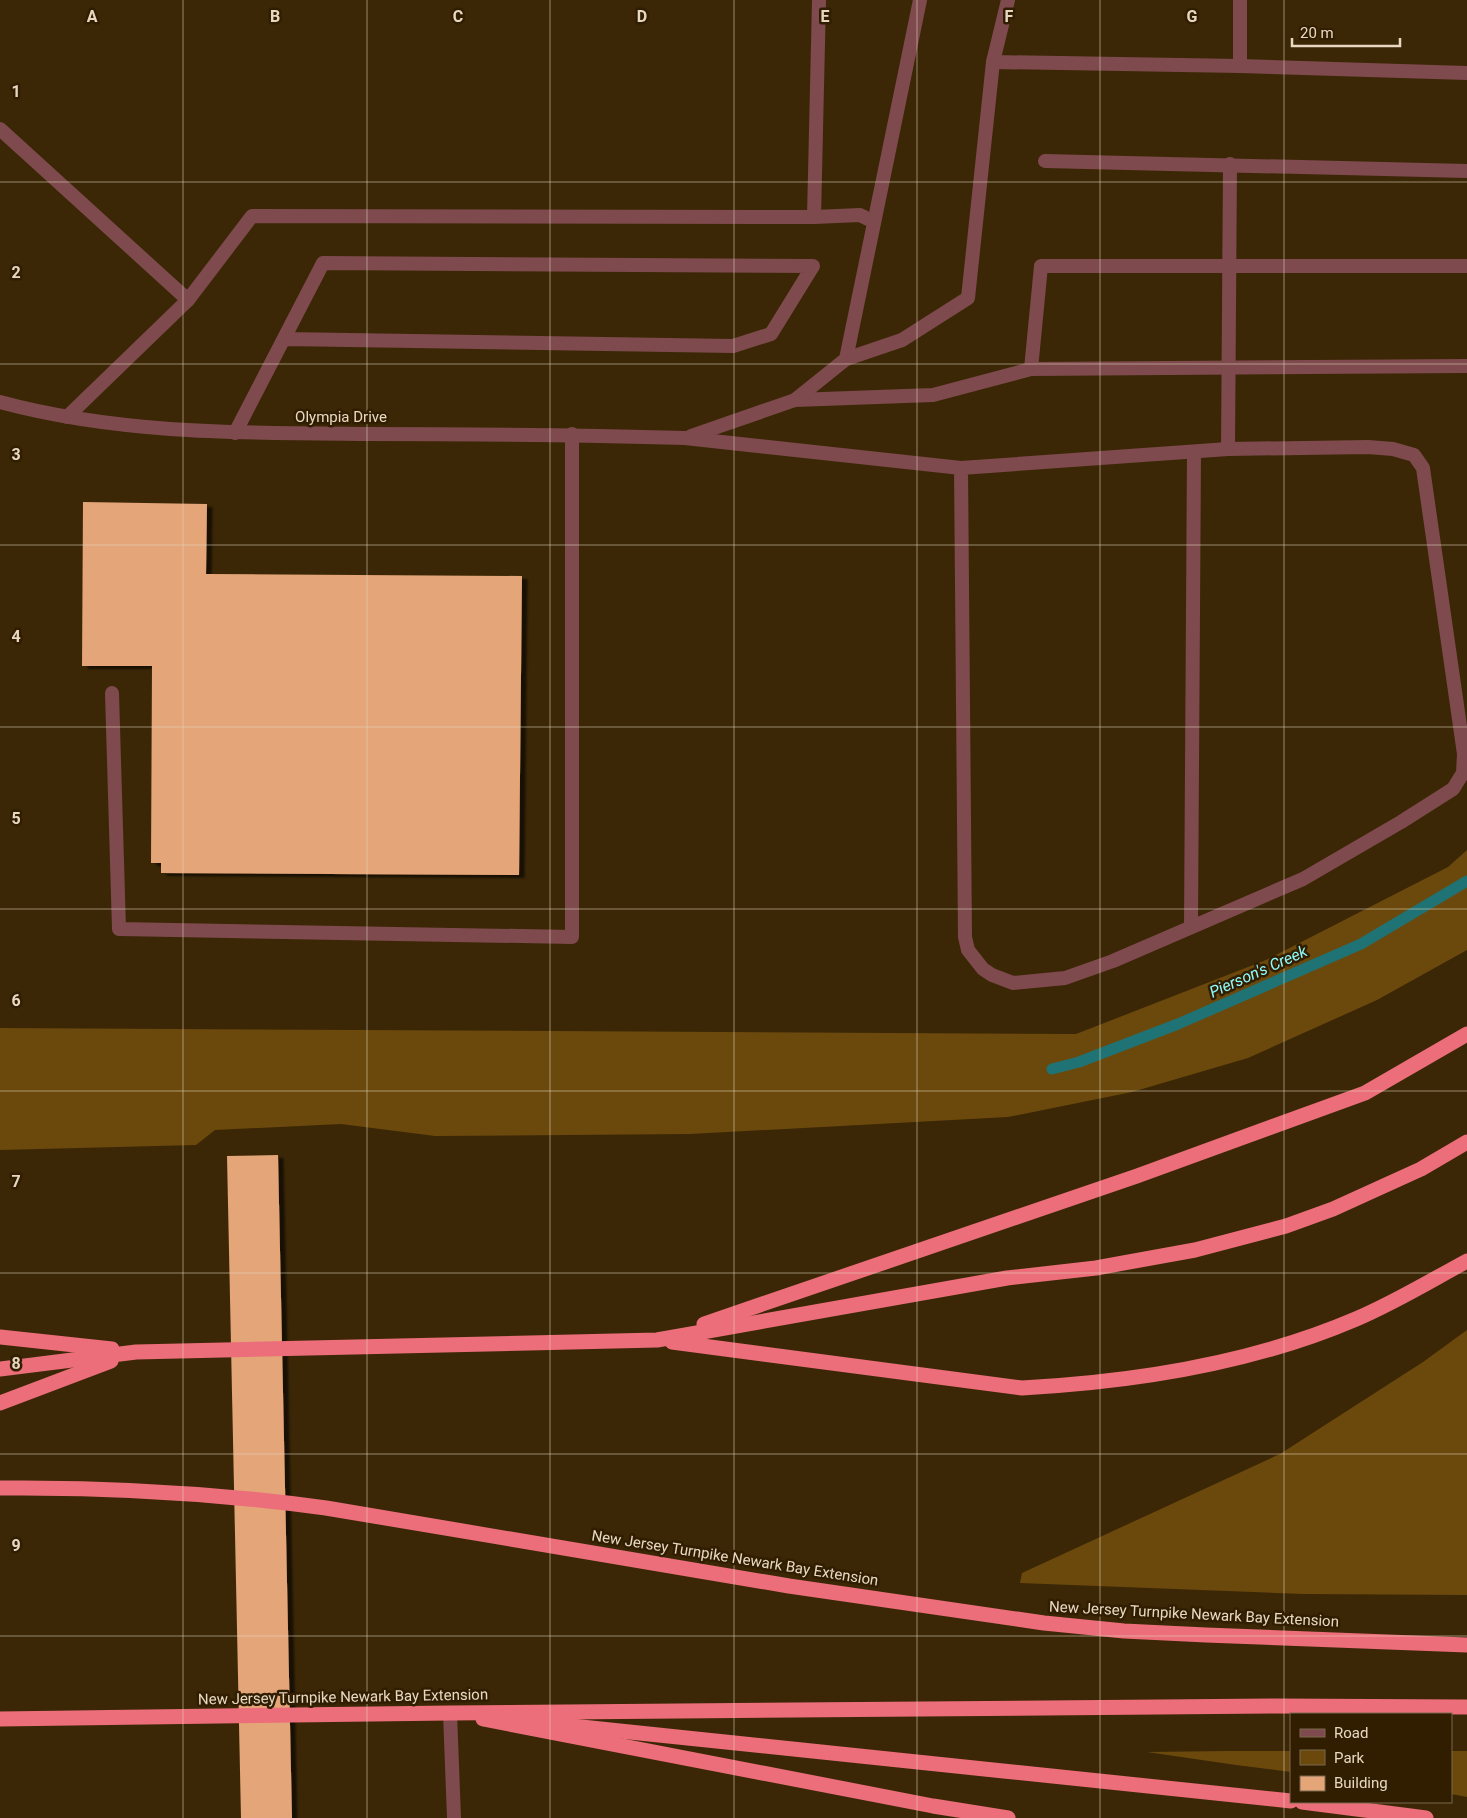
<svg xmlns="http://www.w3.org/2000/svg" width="1467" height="1818" font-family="Roboto,sans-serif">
  <defs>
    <filter id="shadow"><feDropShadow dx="5.5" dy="3" stdDeviation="1" flood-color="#0009"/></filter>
  </defs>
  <rect width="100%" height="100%" fill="#3b2706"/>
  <g fill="#6b490d">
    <path d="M 1467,850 L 1467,950 L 1377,1000 L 1248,1058 L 1132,1092 L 1008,1117 L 690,1134 L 435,1136 L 341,1124 L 215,1130 L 196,1145 L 0,1150 L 0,1028 L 1076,1034 L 1266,960 L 1448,867 Z"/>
    <path d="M 1467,1330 L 1467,1595 L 1304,1594 L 1020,1583 L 1022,1573 L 1280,1454 L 1423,1362 Z"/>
    <path d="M 1228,1751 L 1291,1751 L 1291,1772 L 1236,1765 L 1147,1752 Z"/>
    <path d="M 1451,1751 L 1467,1751 L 1467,1797 L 1451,1794 Z"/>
  </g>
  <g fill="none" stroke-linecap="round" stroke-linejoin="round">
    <path stroke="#207374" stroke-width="11" d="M 1052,1069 L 1079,1062 L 1178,1024 L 1361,944 L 1467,881"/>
  </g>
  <g fill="#e4a578" filter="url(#shadow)">
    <path d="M 83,502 L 207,504 L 206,574 L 522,576 L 519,875 L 161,873 L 161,863 L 151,863 L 152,666 L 82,666 Z"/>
    <path d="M 278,1155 L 292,1818 L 241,1818 L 227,1156 Z"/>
  </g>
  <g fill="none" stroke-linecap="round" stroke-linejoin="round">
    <g stroke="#7e4a4d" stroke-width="14">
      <path d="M 993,62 L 1240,66 L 1467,73"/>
      <path d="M 1240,66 L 1240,0"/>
      <path d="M 0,129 L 188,300 L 252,216 L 814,217 L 819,0"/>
      <path d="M 1045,161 L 1467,171"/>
      <path d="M 814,217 L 860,215 L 874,222"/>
      <path d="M 846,359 L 902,340 L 968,298 L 993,62 L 1008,0"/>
      <path d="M 1031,369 L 1041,266 L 1467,266"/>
      <path d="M 795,400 L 933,395 L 1031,369 L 1467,366"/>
      <path d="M 67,417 L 188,300"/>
      <path d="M 235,433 L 323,263 L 813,266 L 771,334 L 733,346 L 284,339"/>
      <path d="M 691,436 L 795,400 L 846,359 L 920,0"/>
      <path d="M 685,438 L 961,468 L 1228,449 L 1368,447 L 1393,449 L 1414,455 L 1423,468 L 1464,754 L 1463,773 L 1453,789 L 1401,822 L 1303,879 L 1113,961 L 1065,978 L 1013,983 L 992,975 L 983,969 L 968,950 L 965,937 L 961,468"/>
      <path d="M 1228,449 L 1230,164"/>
      <path d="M 112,693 L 119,929 L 572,937 L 572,434"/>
      <path d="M 1191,926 L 1194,453"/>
      <path d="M 450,1713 L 454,1818"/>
    </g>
    <path stroke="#7e4a4d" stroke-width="14" d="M 0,402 C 118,434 242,433 364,434 C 471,434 578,435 685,438"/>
    <g stroke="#ec6e7a" stroke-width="15">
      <path d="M 704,1324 L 1137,1176 L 1365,1093 L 1467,1034"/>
      <path d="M 0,1337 L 112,1349"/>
      <path d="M 672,1342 L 1022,1388 C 1135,1382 1251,1364 1356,1319 C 1394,1303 1430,1281 1467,1261"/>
      <path d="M 0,1369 L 136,1352 L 657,1340 L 1007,1278 L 1096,1268 L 1195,1250 L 1286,1226 L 1333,1209 L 1421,1169 L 1467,1142"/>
      <path d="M 0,1403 L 111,1361"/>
      <path d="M 0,1488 C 110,1487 217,1493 326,1508 L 789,1586 L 1044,1623 L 1124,1631 L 1206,1635 L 1467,1645"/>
      <path d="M 0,1719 L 450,1713 L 1275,1706 L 1467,1707"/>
      <path d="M 483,1719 L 933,1806 L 1008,1818"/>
      <path d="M 524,1721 L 1291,1801"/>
      <path d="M 1302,1802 L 1426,1818"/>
    </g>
  </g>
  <path fill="none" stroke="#e8d8c2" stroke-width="1" stroke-opacity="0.55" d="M 183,0 L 183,1818M 367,0 L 367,1818M 550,0 L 550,1818M 734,0 L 734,1818M 917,0 L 917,1818M 1100,0 L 1100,1818M 1284,0 L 1284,1818M 0,182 L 1467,182M 0,364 L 1467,364M 0,545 L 1467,545M 0,727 L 1467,727M 0,909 L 1467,909M 0,1091 L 1467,1091M 0,1273 L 1467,1273M 0,1454 L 1467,1454M 0,1636 L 1467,1636"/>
  <g text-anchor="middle" stroke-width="5" stroke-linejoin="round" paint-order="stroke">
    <g font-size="15" fill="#e8d8c2" stroke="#311d00">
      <text x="341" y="422">Olympia Drive</text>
      <text transform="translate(735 1558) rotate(9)" y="5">New Jersey Turnpike Newark Bay Extension</text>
      <text transform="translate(1194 1614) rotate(3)" y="5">New Jersey Turnpike Newark Bay Extension</text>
      <text transform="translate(343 1697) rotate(-1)" y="5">New Jersey Turnpike Newark Bay Extension</text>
    </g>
    <g font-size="16" font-style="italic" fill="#8dfafb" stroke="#311d00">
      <text transform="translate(1258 971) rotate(-24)" y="6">Pierson's Creek</text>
    </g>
  </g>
  <g font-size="16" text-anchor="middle" font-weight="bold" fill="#e8d8c2" stroke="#311d00" stroke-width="5" stroke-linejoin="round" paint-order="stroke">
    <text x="92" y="22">A</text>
    <text x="275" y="22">B</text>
    <text x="458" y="22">C</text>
    <text x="642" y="22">D</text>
    <text x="825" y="22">E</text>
    <text x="1009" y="22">F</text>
    <text x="1192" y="22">G</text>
    <text x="16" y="97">1</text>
    <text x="16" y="278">2</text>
    <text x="16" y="460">3</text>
    <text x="16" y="642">4</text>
    <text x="16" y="824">5</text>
    <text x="16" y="1006">6</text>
    <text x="16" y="1187">7</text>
    <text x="16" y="1369">8</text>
    <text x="16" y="1551">9</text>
  </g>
  <rect x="1290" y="1713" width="162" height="90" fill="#311d00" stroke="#7a684e"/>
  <rect x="1300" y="1729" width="25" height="8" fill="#7e4a4d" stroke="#7a684e"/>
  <text x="1334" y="1738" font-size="15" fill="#e8d8c2">Road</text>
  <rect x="1300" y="1750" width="25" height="15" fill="#6b490d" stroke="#7a684e"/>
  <text x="1334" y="1763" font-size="15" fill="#e8d8c2">Park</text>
  <rect x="1300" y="1776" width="25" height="15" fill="#e4a578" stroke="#7a684e"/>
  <text x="1334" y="1788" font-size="15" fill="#e8d8c2">Building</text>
  <path d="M1292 38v8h108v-8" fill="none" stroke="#e8d8c2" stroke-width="2.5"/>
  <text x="1300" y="38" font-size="15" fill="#e8d8c2" stroke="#311d00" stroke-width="4" paint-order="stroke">20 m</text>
</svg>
